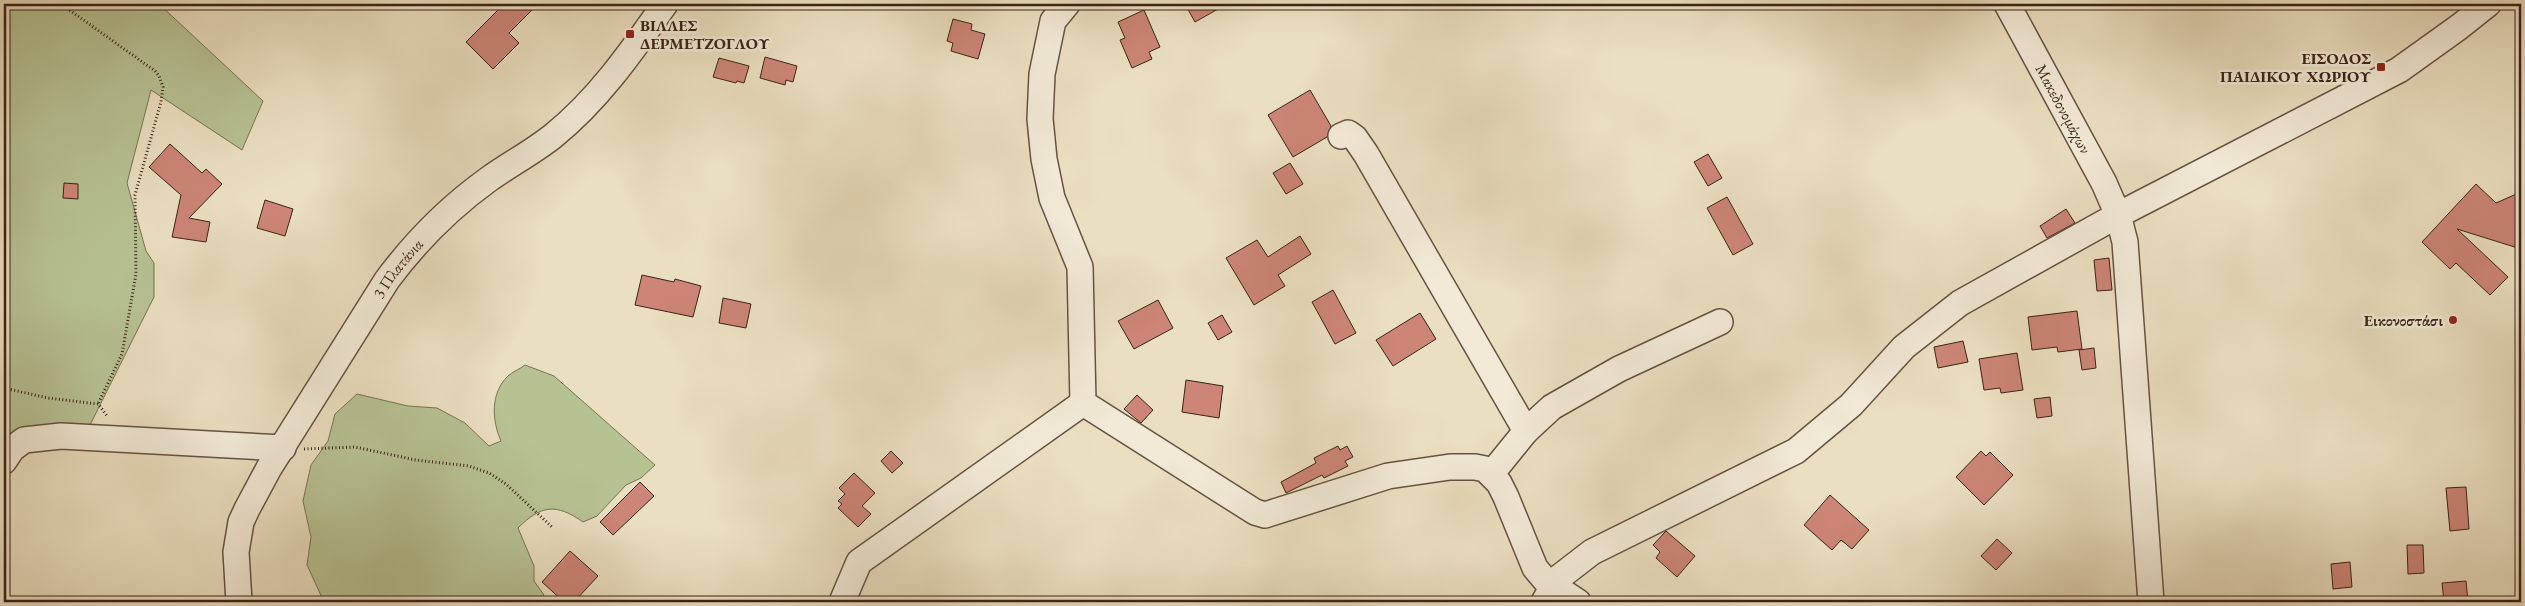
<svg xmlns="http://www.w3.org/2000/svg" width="2525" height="606" font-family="'EB Garamond',serif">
  <rect width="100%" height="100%" fill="#ebdfc1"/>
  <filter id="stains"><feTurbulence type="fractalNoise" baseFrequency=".004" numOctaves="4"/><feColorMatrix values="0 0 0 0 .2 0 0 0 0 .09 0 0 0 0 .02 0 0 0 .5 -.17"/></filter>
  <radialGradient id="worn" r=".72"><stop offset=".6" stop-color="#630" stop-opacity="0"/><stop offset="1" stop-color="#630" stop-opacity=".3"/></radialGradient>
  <g fill="#b7c293" stroke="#797255">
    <path d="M 4,4 L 159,4 L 263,101 L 242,150 L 151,90 L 127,183 L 146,251 L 154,263 L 154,297 L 89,427 L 4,440 Z"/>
    <path d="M 525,365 L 554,376 L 655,465 L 641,478 L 626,485 L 597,516 L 583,522 C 556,503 541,505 518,528 L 534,566 L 534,581 L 544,595 L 537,602 L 324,602 L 307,565 L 311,537 L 303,501 L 311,465 L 328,441 L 335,414 L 357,394 L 408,406 L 437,408 L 465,423 L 489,446 L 501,441 C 492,421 490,393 508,376 C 512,372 520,369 525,365 Z"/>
  </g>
  <g fill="#cc8576" stroke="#3b2317">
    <path d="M 504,4 L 538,4 L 509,33 L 519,43 L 493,69 L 466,42 Z"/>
    <path d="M 1185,4 L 1227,4 L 1195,22 Z"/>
    <path d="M 1144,10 L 1160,47 L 1149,52 L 1152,59 L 1132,68 L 1120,40 L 1125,38 L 1118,22 Z"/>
    <path d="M 953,19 L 972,24 L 971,30 L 985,34 L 978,59 L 951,51 L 953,43 L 947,41 Z"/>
    <path d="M 765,57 L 797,66 L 793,82 L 786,80 L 785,85 L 760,78 Z"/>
    <path d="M 719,58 L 749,66 L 744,83 L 737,81 L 736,83 L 713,77 Z"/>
    <path d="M 1310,90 L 1331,126 L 1327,137 L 1293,157 L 1268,115 Z"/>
    <path d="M 170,144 L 202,173 L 206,169 L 222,184 L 189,218 L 210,222 L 206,242 L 172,237 L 181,195 L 149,167 Z"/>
    <path d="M 1708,154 L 1722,178 L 1708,186 L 1694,162 Z"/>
    <path d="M 1290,163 L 1303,184 L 1286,194 L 1273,173 Z"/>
    <path d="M 64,183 L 78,184 L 78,199 L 63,198 Z"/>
    <path d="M 2476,184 L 2496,203 L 2521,192 L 2521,249 L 2457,229 L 2508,277 L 2490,295 L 2456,263 L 2450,269 L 2422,242 Z"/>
    <path d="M 1727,197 L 1753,244 L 1733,255 L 1707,208 Z"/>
    <path d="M 265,200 L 293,209 L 285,236 L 257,228 Z"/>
    <path d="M 2066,209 L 2075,223 L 2047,238 L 2040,226 Z"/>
    <path d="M 1300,236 L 1311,254 L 1278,275 L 1285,286 L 1254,305 L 1226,258 L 1257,240 L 1268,257 Z"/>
    <path d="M 2109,258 L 2112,290 L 2097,291 L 2094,260 Z"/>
    <path d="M 642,275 L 674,282 L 675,279 L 701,286 L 693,317 L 635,305 Z"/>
    <path d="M 1333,290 L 1356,333 L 1335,344 L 1312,302 Z"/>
    <path d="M 723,298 L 751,304 L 746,328 L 719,323 Z"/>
    <path d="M 1158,300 L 1173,328 L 1134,349 L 1118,321 Z"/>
    <path d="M 2077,311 L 2082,349 L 2058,352 L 2057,347 L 2032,350 L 2028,317 Z"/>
    <path d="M 1420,313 L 1436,339 L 1393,366 L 1376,340 Z"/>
    <path d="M 1222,315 L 1232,332 L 1218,340 L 1208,323 Z"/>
    <path d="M 1963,341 L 1968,362 L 1938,368 L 1934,347 Z"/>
    <path d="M 2094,348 L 2096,368 L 2082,370 L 2079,350 Z"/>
    <path d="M 2017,353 L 2023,390 L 2001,393 L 2000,388 L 1984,390 L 1979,359 Z"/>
    <path d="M 1186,380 L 1223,386 L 1219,418 L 1182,412 Z"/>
    <path d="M 1137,395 L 1153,410 L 1141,423 L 1124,409 Z"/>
    <path d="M 2050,397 L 2052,416 L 2037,418 L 2034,399 Z"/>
    <path d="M 1338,446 L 1340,450 L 1347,446 L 1353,457 L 1345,461 L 1348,466 L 1324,478 L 1322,475 L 1286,493 L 1281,482 L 1316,463 L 1314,458 Z"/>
    <path d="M 891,451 L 903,463 L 892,473 L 881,461 Z"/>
    <path d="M 1981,451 L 1986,456 L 1990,452 L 2013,475 L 1984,505 L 1956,477 Z"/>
    <path d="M 854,473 L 875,493 L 862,506 L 871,514 L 858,527 L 838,508 L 842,504 L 838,501 L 845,494 L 839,488 Z"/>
    <path d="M 640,482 L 654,496 L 613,535 L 600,522 Z"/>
    <path d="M 2466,487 L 2469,529 L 2450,531 L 2446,488 Z"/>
    <path d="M 1830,495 L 1869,530 L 1852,549 L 1841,540 L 1832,550 L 1804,525 Z"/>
    <path d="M 1666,531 L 1695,556 L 1677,577 L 1656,558 L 1660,552 L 1653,545 Z"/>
    <path d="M 1997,539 L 2012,553 L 1996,570 L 1981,556 Z"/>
    <path d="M 2407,545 L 2423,545 L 2424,573 L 2408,574 Z"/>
    <path d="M 570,551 L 598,576 L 574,602 L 564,602 L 542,582 Z"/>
    <path d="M 2350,562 L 2352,587 L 2333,589 L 2331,564 Z"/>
    <path d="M 2466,581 L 2468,602 L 2444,602 L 2442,583 Z"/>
  </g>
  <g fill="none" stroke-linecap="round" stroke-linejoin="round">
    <g stroke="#675242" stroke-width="28">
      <g id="minor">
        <path d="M 1067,4 L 1053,21 L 1042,74 L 1040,119 L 1044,159 L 1052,198 L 1080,267 L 1083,403 L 1255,512 L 1265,515 L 1388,476 L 1450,467 L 1475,467 L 1485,469 L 1499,483 L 1506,497 L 1535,568 L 1546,581 L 1578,602"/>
        <path id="s1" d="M 2007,4 L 2104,183 L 2118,215 L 2125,242 L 2151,602"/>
        <path d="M 1341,136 L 1348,133 L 1355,138 L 1366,154 L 1526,431"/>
        <path d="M 4,461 L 12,449 L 24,440 L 61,436 L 283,448"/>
        <path d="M 1492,473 L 1526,431 L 1552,407 L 1619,369 L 1720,322"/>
        <path id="s2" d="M 239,602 L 236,552 L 241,522 L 247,509 L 269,468 L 387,280 C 416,241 450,207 489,179 C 510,164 533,152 553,136 C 598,100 632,51 665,4"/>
        <path d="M 842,602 L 859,562 L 1083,403"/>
        <path d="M 1544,602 L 1557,579 L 1592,552 L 1796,451 L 1851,405 L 1904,347 L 1960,303 L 2118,215 L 2399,70 L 2459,27 L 2488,4"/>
      </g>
    </g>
    <g stroke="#3b2317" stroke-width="3" stroke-dasharray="1 2.5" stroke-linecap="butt">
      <path d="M 61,4 L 155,71 L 159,76 L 163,87 L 161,102 L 135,195 L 136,274 L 122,354 L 98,404"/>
      <path d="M 4,388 L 48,398 L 98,404 L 108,417"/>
      <path d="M 304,449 L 355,447 L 416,460 L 469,466 L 489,473 L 506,484 L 552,527"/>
    </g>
    <use href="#minor" stroke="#f2ead7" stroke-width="25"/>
  </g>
  <g fill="#8f2418" stroke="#f2ead7" stroke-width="2">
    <rect x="625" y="29" width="10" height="10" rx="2.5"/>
    <rect x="2376" y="62" width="10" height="10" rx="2.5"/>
    <circle cx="2453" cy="320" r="5"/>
  </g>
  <g text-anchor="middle" stroke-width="5" stroke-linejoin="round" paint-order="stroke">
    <g font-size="16" font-weight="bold" fill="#3b2317" stroke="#f2ead7" text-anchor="end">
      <text x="640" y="31" text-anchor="start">ΒΙΛΛΕΣ<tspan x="640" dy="18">ΔΕΡΜΕΤΖΟΓΛΟΥ</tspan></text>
      <text x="2371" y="64">ΕΙΣΟΔΟΣ<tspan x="2371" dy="18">ΠΑΙΔΙΚΟΥ ΧΩΡΙΟΥ</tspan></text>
      <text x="2443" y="326">Εικονοστάσι</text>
    </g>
    <g font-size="16" fill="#3b2317" stroke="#f2ead7">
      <text dy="6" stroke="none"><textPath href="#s1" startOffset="119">Μακεδονομάχων</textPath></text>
      <text dy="6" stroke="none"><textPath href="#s2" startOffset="379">3 Πλατάνια</textPath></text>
    </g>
  </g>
  <rect width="2525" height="606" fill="none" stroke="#ebdfc1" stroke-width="20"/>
  <rect x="5" y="5" width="2515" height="596" fill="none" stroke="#3b2317" stroke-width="2.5"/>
  <rect x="10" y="10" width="2505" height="586" fill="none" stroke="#3b2317"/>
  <rect width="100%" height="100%" filter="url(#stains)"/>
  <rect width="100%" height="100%" fill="url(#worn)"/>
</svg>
